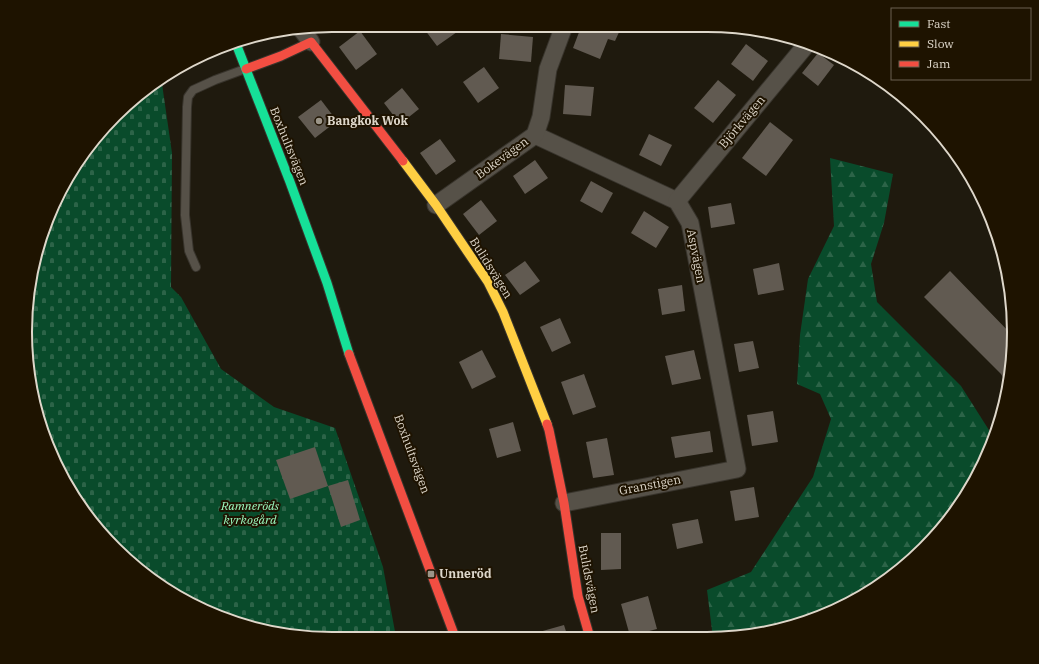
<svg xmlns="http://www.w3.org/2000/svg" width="1039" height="664" font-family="'IBM Plex Serif',serif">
  <defs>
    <pattern id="forest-firs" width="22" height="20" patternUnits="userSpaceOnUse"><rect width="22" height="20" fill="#094b2b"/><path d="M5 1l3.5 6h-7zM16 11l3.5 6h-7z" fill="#2c6448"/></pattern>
    <pattern id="cemetery-stones" width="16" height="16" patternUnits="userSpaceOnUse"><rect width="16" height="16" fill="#094b2b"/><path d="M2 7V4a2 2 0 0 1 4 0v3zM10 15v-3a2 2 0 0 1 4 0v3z" fill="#2c6448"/></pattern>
  </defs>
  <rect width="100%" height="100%" fill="#1f1a0e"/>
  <path fill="url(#forest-firs)" d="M 830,158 L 893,174 L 884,223 L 871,264 L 877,302 L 961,386 L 994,438 L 982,468 L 961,503 L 958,505 L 958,507 L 950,519 L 894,575 L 843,607 L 787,628 L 727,638 L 713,638 L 707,590 L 751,572 L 813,477 L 831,419 L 820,394 L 797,384 L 800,335 L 808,279 L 834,226 Z"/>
  <path fill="url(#cemetery-stones)" d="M 161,77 L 172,153 L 171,287 L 181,297 L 221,369 L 274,407 L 335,428 L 383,567 L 396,637 L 292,636 L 215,616 L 145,575 L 77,502 L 36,412 L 25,332 L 41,233 L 89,145 Z"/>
  <g fill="#615a51">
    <path d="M 422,26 L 453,26 L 457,32 L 437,46 Z"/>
    <path d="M 581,27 L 614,27 L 620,30 L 615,41 L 608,39 L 600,59 L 573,48 Z"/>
    <path d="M 360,31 L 377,54 L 356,70 L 339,47 Z"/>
    <path d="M 501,34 L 533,37 L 531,62 L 499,59 Z"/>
    <path d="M 746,44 L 768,61 L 753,81 L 731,64 Z"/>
    <path d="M 818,53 L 834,65 L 818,86 L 802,73 Z"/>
    <path d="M 484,67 L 499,88 L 478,103 L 463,82 Z"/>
    <path d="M 718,80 L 736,95 L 713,123 L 694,108 Z"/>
    <path d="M 565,85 L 594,87 L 591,116 L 563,114 Z"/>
    <path d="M 402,88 L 419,109 L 400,124 L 384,103 Z"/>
    <path d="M 321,100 L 337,121 L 315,138 L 298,117 Z"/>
    <path d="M 770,122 L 793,140 L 766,176 L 742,158 Z"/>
    <path d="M 649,134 L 672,145 L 661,166 L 639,155 Z"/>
    <path d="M 440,139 L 456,161 L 436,175 L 420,153 Z"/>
    <path d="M 535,160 L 548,178 L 525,194 L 513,176 Z"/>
    <path d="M 591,181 L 613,193 L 602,213 L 580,201 Z"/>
    <path d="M 481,200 L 497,221 L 479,235 L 463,214 Z"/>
    <path d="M 731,203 L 735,224 L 711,228 L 708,207 Z"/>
    <path d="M 644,211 L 669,227 L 656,248 L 631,233 Z"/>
    <path d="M 525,261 L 540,281 L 520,295 L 505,275 Z"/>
    <path d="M 779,263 L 784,290 L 758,295 L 753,269 Z"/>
    <path d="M 950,271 L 1013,336 L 1013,352 L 1008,386 L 1001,374 L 924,297 Z"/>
    <path d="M 682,285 L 685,311 L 662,315 L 658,289 Z"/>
    <path d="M 560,318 L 571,343 L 552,352 L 540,327 Z"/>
    <path d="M 753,341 L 759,368 L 739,372 L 734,344 Z"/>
    <path d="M 482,350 L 496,377 L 472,389 L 459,362 Z"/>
    <path d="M 694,350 L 701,379 L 672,385 L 665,356 Z"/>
    <path d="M 584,374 L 596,407 L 573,415 L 561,382 Z"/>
    <path d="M 773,411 L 778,442 L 752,446 L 747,415 Z"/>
    <path d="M 513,422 L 521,451 L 497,458 L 489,429 Z"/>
    <path d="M 710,431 L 713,452 L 675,458 L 671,437 Z"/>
    <path d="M 607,438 L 614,475 L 593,478 L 586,442 Z"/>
    <path d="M 315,447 L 328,486 L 290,499 L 276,460 Z"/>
    <path d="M 348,480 L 360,520 L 341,527 L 328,486 Z"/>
    <path d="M 754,487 L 759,517 L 735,521 L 730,491 Z"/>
    <path d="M 698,519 L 703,543 L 677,549 L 672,524 Z"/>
    <path d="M 601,533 L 621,533 L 621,569 L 601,570 Z"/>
    <path d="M 648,596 L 657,629 L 630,636 L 621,604 Z"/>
    <path d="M 564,625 L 568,638 L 533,637 L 532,634 Z"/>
  </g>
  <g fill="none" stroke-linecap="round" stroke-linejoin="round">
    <g stroke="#38342c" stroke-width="10">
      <path id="lane" d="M 196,267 L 189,251 L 185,215 L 187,107 L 188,97 L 193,90 L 215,80 L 245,69"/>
    </g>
    <g stroke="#38342c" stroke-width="19">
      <g id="street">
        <path d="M 302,30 L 311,42"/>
        <path d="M 535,135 L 677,201 L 690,223 L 737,469 L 564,503"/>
        <path d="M 677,201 L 807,44"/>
        <path d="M 436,205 L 535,135 L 541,117 L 548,69 L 564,26"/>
      </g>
    </g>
    <g stroke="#38342c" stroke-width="11">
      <path id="fast" d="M 235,41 L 290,182 L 327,283 L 349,354"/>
    </g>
    <g stroke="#38342c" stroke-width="11">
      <path id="slow" d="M 403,161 L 436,205 L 488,282 L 503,312 L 547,424"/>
    </g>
    <g stroke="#38342c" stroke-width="11">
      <g id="jam">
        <path d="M 246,69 L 281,56 L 311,42 L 403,161"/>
        <path d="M 349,354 L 455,637"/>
        <path d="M 547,424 L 549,430 L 564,503 L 578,596 L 590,638"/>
      </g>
    </g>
    <use href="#lane" stroke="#565148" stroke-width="8"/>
    <use href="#street" stroke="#565148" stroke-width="17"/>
    <use href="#fast" stroke="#16e098" stroke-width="9"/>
    <use href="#slow" stroke="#ffcf43" stroke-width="9"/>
    <use href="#jam" stroke="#f24e42" stroke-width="9"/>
  </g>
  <g fill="#9b9588" stroke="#1e1300" stroke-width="1.5">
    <circle cx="319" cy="121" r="4"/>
    <rect x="427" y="570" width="8" height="8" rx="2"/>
  </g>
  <g text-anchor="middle" stroke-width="4" stroke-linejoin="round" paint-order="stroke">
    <g font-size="12" font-weight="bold" fill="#ded7ca" stroke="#1e1300" text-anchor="start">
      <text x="327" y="125">Bangkok Wok</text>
      <text x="439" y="578">Unneröd</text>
    </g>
    <g font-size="12" fill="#ded7ca" stroke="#1e1300">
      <text transform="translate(742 122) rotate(-50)" y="4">Björkvägen</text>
      <text transform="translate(289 146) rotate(68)" y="4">Boxhultsvägen</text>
      <text transform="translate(502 158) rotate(-36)" y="4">Bokevägen</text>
      <text transform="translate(696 256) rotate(79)" y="4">Aspvägen</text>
      <text transform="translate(491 268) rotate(58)" y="4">Bulidsvägen</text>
      <text transform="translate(412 454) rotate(70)" y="4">Boxhultsvägen</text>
      <text transform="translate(650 485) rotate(-11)" y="4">Granstigen</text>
      <text transform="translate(589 579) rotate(79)" y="4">Bulidsvägen</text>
    </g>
    <g font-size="12" font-style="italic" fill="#9dfdc1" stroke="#1e1300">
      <text x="250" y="510">Ramneröds<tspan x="250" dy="14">kyrkogård</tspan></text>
    </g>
  </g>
  <path d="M0 0H1039V664H0ZM332 32H707A300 300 0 0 1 1007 332V332A300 300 0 0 1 707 632H332A300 300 0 0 1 32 332V332A300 300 0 0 1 332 32Z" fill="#1e1300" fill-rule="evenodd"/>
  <path fill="none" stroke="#ded7ca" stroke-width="2" d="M332 32H707A300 300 0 0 1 1007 332V332A300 300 0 0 1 707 632H332A300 300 0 0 1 32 332V332A300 300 0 0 1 332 32Z"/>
  <rect x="891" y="8" width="140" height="72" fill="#1e1300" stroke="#6b6151"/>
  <rect x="899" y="21" width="20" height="6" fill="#16e098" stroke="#6b6151"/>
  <text x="927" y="28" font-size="12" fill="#ded7ca">Fast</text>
  <rect x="899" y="41" width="20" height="6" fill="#ffcf43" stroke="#6b6151"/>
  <text x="927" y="48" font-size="12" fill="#ded7ca">Slow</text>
  <rect x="899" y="61" width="20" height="6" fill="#f24e42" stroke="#6b6151"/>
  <text x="927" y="68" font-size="12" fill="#ded7ca">Jam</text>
</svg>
